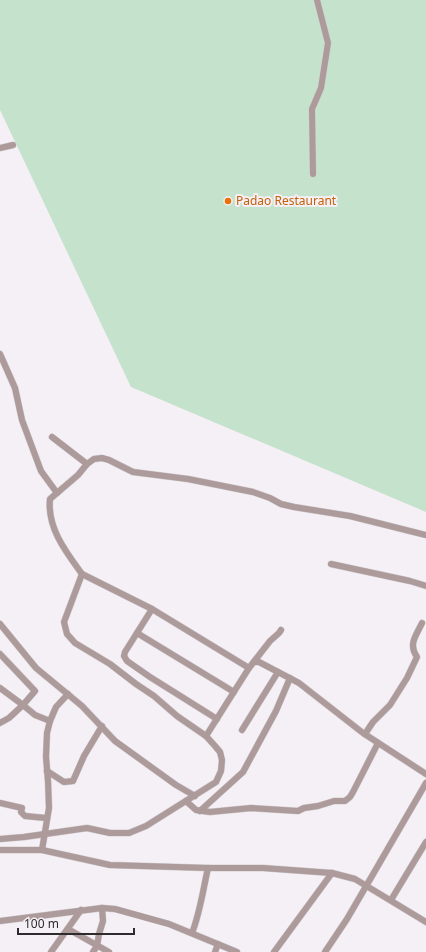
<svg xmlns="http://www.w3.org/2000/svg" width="426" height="952" font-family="'Noto Sans',sans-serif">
  <rect width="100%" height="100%" fill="#f5f0f5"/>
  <path fill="#c5e2cc" d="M 0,0 L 426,0 L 426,512 L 131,387 L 0,110 Z"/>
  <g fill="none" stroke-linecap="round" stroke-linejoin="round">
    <g stroke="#d1cdd1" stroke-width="7">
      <g id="street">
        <path d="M 0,148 L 13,145"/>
        <path d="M 313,174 L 312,109 L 321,88 L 328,43 L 317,0"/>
        <path d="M 0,354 L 15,388 L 22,420 L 41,471 L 57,493"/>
        <path d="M 52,437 L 87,464"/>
        <path d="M 331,564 L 410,581 L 426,586"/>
        <path d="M 82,574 C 66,552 47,528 50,499 L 78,475 L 87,464 L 94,459 L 102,458 L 109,460 L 133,472 L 188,479 L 253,492 L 270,498 L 281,504 L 294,507 L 350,516 L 426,535"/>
        <path d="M 152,609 L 125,652 L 124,656 L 127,661 L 150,677 L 217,719"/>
        <path d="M 0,624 L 36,668 L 82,706 L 115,741 L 176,785 L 195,796"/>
        <path d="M 137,633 L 234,692"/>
        <path d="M 0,654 L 35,691 L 23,705 L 0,688"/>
        <path d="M 254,662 L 259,662 L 299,683 L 363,733 L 426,774"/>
        <path d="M 50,721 L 56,707 L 68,694"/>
        <path d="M 0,723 L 9,718 L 23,705 L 35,715 L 50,721 L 47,733 L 46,757 L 48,781 L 49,808 L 42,850"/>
        <path d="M 242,730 L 278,672"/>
        <path d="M 365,734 L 373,722 L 390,705 L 407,678 L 417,657 C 408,644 416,636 422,623"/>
        <path d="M 206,736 L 249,668 L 270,641 L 279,633 L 281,630"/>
        <path d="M 47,771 L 64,782 L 73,781 L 84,756 L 102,726"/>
        <path d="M 186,801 L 196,810 L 210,812 L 251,808 L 298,811 L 304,808 L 318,806 L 334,801 L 345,801 L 350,797 L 353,792 L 378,743"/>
        <path d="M 0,803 L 22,808 L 21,812 L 25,816 L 46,818"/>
        <path d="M 200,811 L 243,772 L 276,711 L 290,678"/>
        <path d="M 0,839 L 24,837 L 87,828 L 110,833 L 129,833 L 146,826 L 216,782 L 221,771 L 222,760 L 220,752 L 215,746 L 206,736 L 177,716 L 154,696 L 136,684 L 110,664 L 75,643 L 67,634 L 64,622 L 82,574 L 152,609 L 249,668"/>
        <path d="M 0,850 L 42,850 L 110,865 L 208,868 L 263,868 L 332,873 L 355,879 L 426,922"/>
        <path d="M 391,900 L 426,842"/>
        <path d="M 0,921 L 102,908 L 115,909 L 169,924 L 237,952"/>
        <path d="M 68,929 L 109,952"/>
        <path d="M 192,933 C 200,913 203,890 208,868"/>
        <path d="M 51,952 L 81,910"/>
        <path d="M 93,952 L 97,946 L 99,934 L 103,921 L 102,908"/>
        <path d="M 215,952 L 218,944"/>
        <path d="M 274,952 L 332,873"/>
        <path d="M 325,952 L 347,919 L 426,783"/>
      </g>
    </g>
    <use href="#street" stroke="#ad9a9a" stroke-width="6"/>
  </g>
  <circle fill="#e8710a" stroke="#f5f0f5" stroke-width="1.5" cx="228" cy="201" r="4"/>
  <g text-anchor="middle" stroke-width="4" stroke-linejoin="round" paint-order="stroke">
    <g font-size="12" fill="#c56008" stroke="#f5f0f5" text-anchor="start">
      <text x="236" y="205">Padao Restaurant</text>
    </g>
  </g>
  <path d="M18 928v6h116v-6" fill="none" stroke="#2d2b2d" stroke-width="2"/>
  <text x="24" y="928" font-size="12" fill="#2d2b2d" stroke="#f5f0f5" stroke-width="3" paint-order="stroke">100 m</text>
</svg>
